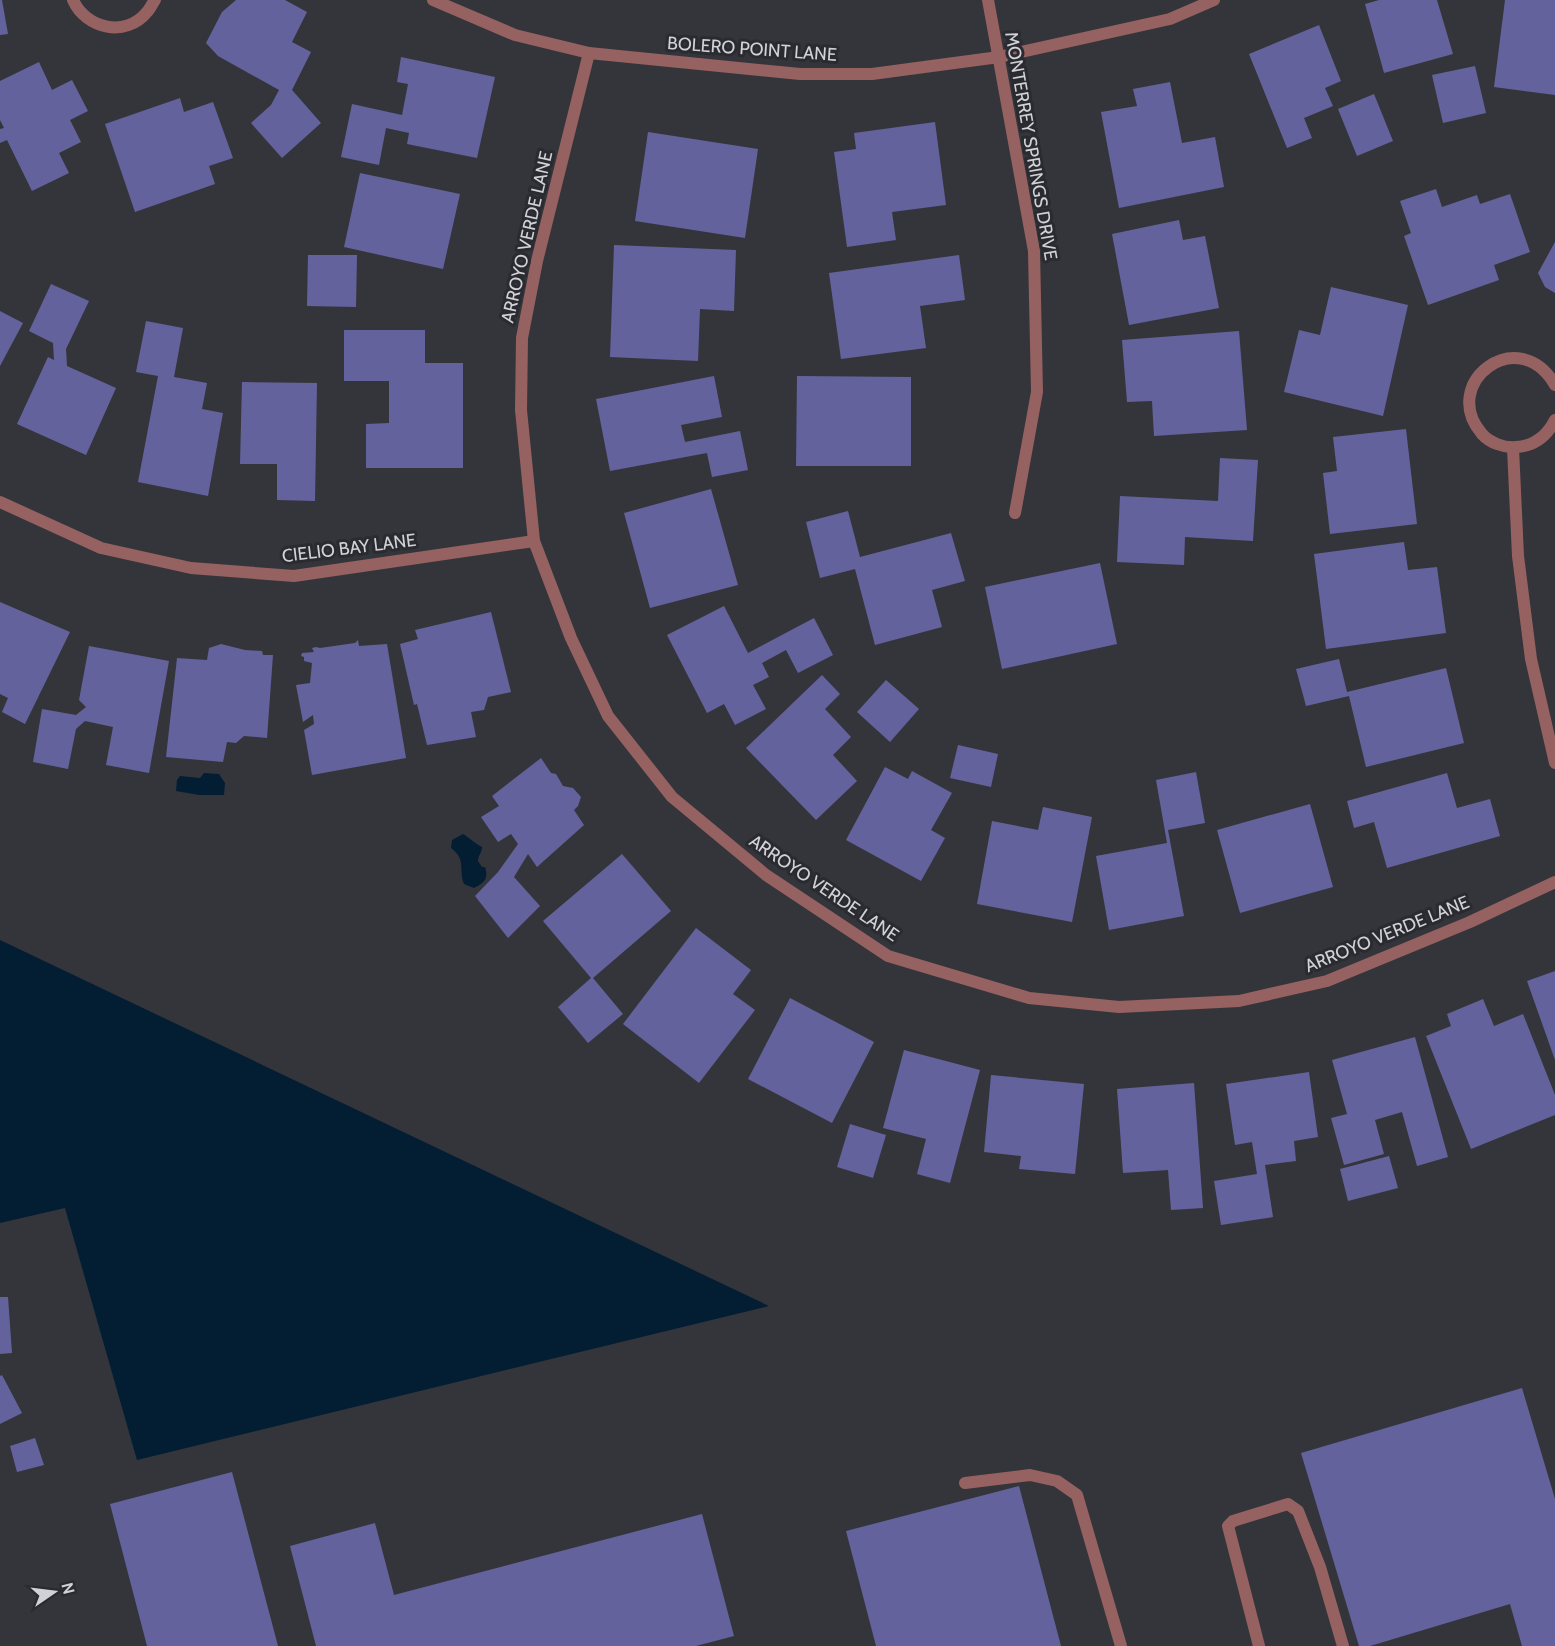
<svg xmlns="http://www.w3.org/2000/svg" width="1555" height="1646" font-family="Cabin,sans-serif">
  <rect width="100%" height="100%" fill="#34353b"/>
  <g fill="#031d33">
    <path d="M 204,773 L 219,774 L 225,783 L 224,795 L 199,795 L 176,791 L 177,780 L 180,776 L 200,778 Z"/>
    <path d="M 463,834 C 470,838 474,843 482,847 C 482,853 478,855 478,861 L 482,867 L 485,867 C 489,879 484,883 474,888 L 464,884 C 458,869 467,860 451,848 L 452,840 Z"/>
    <path d="M 0,940 L 769,1306 L 137,1460 L 65,1208 L 0,1223 Z"/>
  </g>
  <g fill="#64629c">
    <path d="M 0,0 L 2,0 L 8,34 L 0,35 Z"/>
    <path d="M 236,0 L 285,0 L 307,12 L 292,42 L 311,52 L 292,90 L 321,123 L 282,158 L 251,123 L 271,105 L 279,90 L 218,56 L 206,43 L 222,12 Z"/>
    <path d="M 1379,0 L 1437,0 L 1453,54 L 1384,73 L 1365,4 Z"/>
    <path d="M 1505,0 L 1555,0 L 1555,95 L 1494,87 Z"/>
    <path d="M 1319,25 L 1341,81 L 1325,88 L 1333,106 L 1304,118 L 1312,138 L 1287,148 L 1249,54 Z"/>
    <path d="M 401,57 L 495,77 L 477,158 L 407,144 L 409,133 L 386,128 L 379,165 L 341,157 L 352,104 L 402,115 L 408,84 L 397,82 Z"/>
    <path d="M 39,62 L 52,90 L 72,80 L 88,111 L 70,120 L 81,142 L 59,153 L 69,173 L 32,191 L 7,140 L 0,143 L 0,129 L 4,128 L 0,120 L 0,81 Z"/>
    <path d="M 1475,66 L 1486,113 L 1443,123 L 1432,75 Z"/>
    <path d="M 1170,82 L 1182,143 L 1215,137 L 1224,187 L 1119,208 L 1101,112 L 1137,106 L 1133,89 Z"/>
    <path d="M 1374,94 L 1393,141 L 1357,156 L 1338,109 Z"/>
    <path d="M 180,98 L 184,112 L 213,102 L 233,158 L 209,166 L 215,184 L 135,212 L 105,124 Z"/>
    <path d="M 935,122 L 946,205 L 892,212 L 896,240 L 847,247 L 834,152 L 856,149 L 854,133 Z"/>
    <path d="M 648,132 L 758,149 L 745,238 L 635,221 Z"/>
    <path d="M 360,173 L 460,194 L 443,269 L 344,247 Z"/>
    <path d="M 1436,189 L 1442,207 L 1477,195 L 1480,204 L 1510,194 L 1530,252 L 1494,265 L 1499,280 L 1428,305 L 1404,236 L 1411,233 L 1400,201 Z"/>
    <path d="M 1179,220 L 1183,240 L 1205,236 L 1219,308 L 1129,325 L 1112,234 Z"/>
    <path d="M 1555,242 L 1555,293 L 1545,287 L 1538,273 Z"/>
    <path d="M 614,245 L 736,250 L 734,311 L 700,309 L 698,361 L 610,357 Z"/>
    <path d="M 308,255 L 357,255 L 356,307 L 307,306 Z"/>
    <path d="M 959,255 L 965,300 L 920,306 L 926,348 L 841,359 L 829,273 Z"/>
    <path d="M 51,284 L 89,301 L 66,349 L 67,366 L 116,388 L 86,455 L 17,424 L 48,357 L 54,360 L 53,343 L 29,331 Z"/>
    <path d="M 1331,287 L 1408,305 L 1383,416 L 1284,392 L 1299,330 L 1320,335 Z"/>
    <path d="M 0,311 L 23,323 L 0,366 Z"/>
    <path d="M 146,321 L 183,328 L 174,377 L 207,383 L 202,409 L 223,413 L 208,496 L 138,482 L 158,376 L 136,372 Z"/>
    <path d="M 344,330 L 425,330 L 425,363 L 463,363 L 463,468 L 366,468 L 366,424 L 389,423 L 389,381 L 344,381 Z"/>
    <path d="M 1239,331 L 1247,430 L 1154,436 L 1152,401 L 1127,402 L 1122,340 Z"/>
    <path d="M 714,376 L 722,417 L 681,425 L 685,442 L 740,431 L 748,470 L 712,477 L 707,453 L 610,471 L 596,399 Z"/>
    <path d="M 797,376 L 911,377 L 911,466 L 796,466 Z"/>
    <path d="M 242,382 L 317,383 L 315,501 L 277,500 L 277,464 L 240,464 Z"/>
    <path d="M 1406,429 L 1417,524 L 1330,534 L 1323,473 L 1337,471 L 1333,437 Z"/>
    <path d="M 1220,458 L 1258,460 L 1253,541 L 1185,537 L 1184,565 L 1117,562 L 1120,496 L 1218,501 Z"/>
    <path d="M 711,489 L 738,585 L 650,608 L 624,513 Z"/>
    <path d="M 848,511 L 860,557 L 951,533 L 965,581 L 932,590 L 942,627 L 875,645 L 855,569 L 820,578 L 806,522 Z"/>
    <path d="M 1404,542 L 1408,570 L 1437,567 L 1446,633 L 1326,649 L 1314,554 Z"/>
    <path d="M 1100,563 L 1117,644 L 1002,669 L 985,587 Z"/>
    <path d="M 0,602 L 70,632 L 25,724 L 2,712 L 8,698 L 0,694 Z"/>
    <path d="M 724,606 L 748,653 L 814,618 L 833,655 L 798,673 L 786,650 L 762,663 L 769,677 L 753,685 L 766,709 L 735,725 L 724,704 L 707,713 L 667,635 Z"/>
    <path d="M 491,612 L 511,692 L 488,697 L 484,710 L 471,712 L 476,737 L 427,745 L 417,704 L 414,705 L 400,644 L 418,639 L 415,630 Z"/>
    <path d="M 358,640 L 359,646 L 387,644 L 406,758 L 312,775 L 304,730 L 314,724 L 313,715 L 303,722 L 296,685 L 310,683 L 312,663 L 304,661 L 304,657 L 301,656 L 302,653 L 314,652 L 312,648 L 316,647 L 320,648 L 355,643 Z"/>
    <path d="M 221,644 L 245,650 L 262,651 L 263,655 L 273,655 L 267,738 L 244,736 L 236,743 L 227,742 L 223,762 L 166,757 L 177,658 L 207,660 L 209,648 Z"/>
    <path d="M 89,646 L 169,661 L 149,773 L 106,765 L 113,727 L 85,721 L 76,729 L 68,769 L 33,762 L 42,709 L 76,715 L 86,707 L 79,700 Z"/>
    <path d="M 1339,659 L 1347,692 L 1446,668 L 1464,743 L 1366,767 L 1349,696 L 1306,706 L 1296,669 Z"/>
    <path d="M 822,675 L 840,694 L 825,709 L 851,737 L 833,755 L 857,781 L 816,820 L 746,748 Z"/>
    <path d="M 886,680 L 919,709 L 890,742 L 857,712 Z"/>
    <path d="M 958,745 L 998,754 L 991,787 L 950,778 Z"/>
    <path d="M 541,758 L 551,773 L 556,774 L 563,786 L 573,788 L 581,797 L 578,806 L 574,810 L 584,825 L 537,867 L 528,854 L 514,877 L 540,906 L 508,938 L 475,896 L 498,872 L 518,844 L 511,834 L 498,842 L 481,817 L 499,806 L 492,796 Z"/>
    <path d="M 885,767 L 908,779 L 912,771 L 952,793 L 931,830 L 945,838 L 921,881 L 846,840 Z"/>
    <path d="M 1196,772 L 1205,823 L 1168,830 L 1184,916 L 1109,930 L 1096,856 L 1167,843 L 1156,780 Z"/>
    <path d="M 1447,773 L 1457,808 L 1490,799 L 1500,836 L 1387,868 L 1374,822 L 1354,828 L 1347,801 Z"/>
    <path d="M 1310,804 L 1333,887 L 1240,913 L 1217,830 Z"/>
    <path d="M 1043,807 L 1092,817 L 1072,922 L 977,904 L 992,821 L 1038,830 Z"/>
    <path d="M 622,854 L 671,911 L 593,978 L 623,1014 L 588,1043 L 558,1007 L 591,978 L 543,921 Z"/>
    <path d="M 696,928 L 751,970 L 733,994 L 755,1010 L 699,1083 L 623,1024 Z"/>
    <path d="M 1555,971 L 1555,1060 L 1527,981 Z"/>
    <path d="M 790,998 L 874,1042 L 832,1123 L 748,1079 Z"/>
    <path d="M 1483,999 L 1494,1026 L 1523,1014 L 1555,1095 L 1555,1115 L 1471,1149 L 1426,1036 L 1451,1026 L 1447,1014 Z"/>
    <path d="M 1415,1037 L 1448,1157 L 1417,1166 L 1402,1112 L 1375,1120 L 1384,1154 L 1344,1165 L 1331,1118 L 1347,1114 L 1332,1060 Z"/>
    <path d="M 904,1050 L 980,1070 L 950,1183 L 917,1174 L 926,1139 L 883,1128 Z"/>
    <path d="M 1309,1072 L 1318,1137 L 1294,1141 L 1296,1161 L 1265,1165 L 1273,1217 L 1221,1225 L 1214,1181 L 1257,1174 L 1252,1142 L 1235,1145 L 1226,1084 Z"/>
    <path d="M 991,1075 L 1084,1084 L 1075,1174 L 1019,1169 L 1021,1156 L 984,1152 Z"/>
    <path d="M 1194,1083 L 1203,1208 L 1171,1210 L 1168,1170 L 1123,1173 L 1117,1089 Z"/>
    <path d="M 850,1124 L 886,1135 L 873,1178 L 837,1167 Z"/>
    <path d="M 1389,1156 L 1398,1188 L 1348,1201 L 1340,1169 Z"/>
    <path d="M 0,1297 L 8,1297 L 12,1353 L 0,1354 Z"/>
    <path d="M 2,1375 L 22,1413 L 0,1424 L 0,1376 Z"/>
    <path d="M 1522,1388 L 1555,1499 L 1555,1646 L 1522,1646 L 1510,1604 L 1370,1646 L 1359,1646 L 1301,1453 Z"/>
    <path d="M 35,1438 L 44,1465 L 17,1472 L 10,1446 Z"/>
    <path d="M 232,1472 L 278,1646 L 147,1646 L 110,1504 Z"/>
    <path d="M 1019,1486 L 1061,1646 L 876,1646 L 846,1531 Z"/>
    <path d="M 702,1514 L 734,1636 L 696,1646 L 316,1646 L 290,1546 L 375,1523 L 394,1595 Z"/>
  </g>
  <g fill="none" stroke-linecap="round" stroke-linejoin="round">
    <g stroke="#966261" stroke-width="12">
      <path d="M 965,1483 L 1030,1475 L 1057,1481 L 1077,1495 L 1121,1646"/>
      <path d="M 1259,1646 L 1228,1526 L 1233,1521 L 1288,1504 L 1298,1511 L 1320,1567 L 1343,1646"/>
    </g>
    <g stroke="#966261" stroke-width="12">
      <path d="M 73,0 C 86,29 126,38 147,12 C 150,9 152,4 155,0"/>
      <path d="M 433,0 L 515,35 L 589,53 L 800,74 L 872,74 L 999,57 L 1170,19 L 1214,0"/>
      <path d="M 988,0 L 1034,251 L 1037,392 L 1015,513"/>
      <path d="M 589,53 L 537,261 L 522,338 L 521,410 L 534,541 L 571,638 L 608,716 L 672,797 L 766,875 L 888,956 L 1029,998 L 1119,1007 L 1239,1001 L 1327,981 L 1470,922 L 1555,882"/>
      <path d="M 1555,385 C 1519,322 1438,383 1482,434 C 1490,443 1504,448 1516,447 C 1534,446 1547,436 1555,420"/>
      <path d="M 1513,448 L 1518,556 L 1531,659 L 1555,763"/>
      <path d="M 0,502 L 101,548 L 191,568 L 294,576 L 534,541"/>
    </g>
  </g>
  <g text-anchor="middle" stroke-width="6" stroke-linejoin="round" paint-order="stroke">
    <g font-size="18" fill="#d2d2d6" stroke="#2a2b31">
      <text transform="translate(752 49) rotate(4)" y="6">BOLERO POINT LANE</text>
      <text transform="translate(1031 146) rotate(80)" y="6">MONTERREY SPRINGS DRIVE</text>
      <text transform="translate(527 237) rotate(-77)" y="6">ARROYO VERDE LANE</text>
      <text transform="translate(349 548) rotate(-7)" y="6">CIELIO BAY LANE</text>
      <text transform="translate(824 888) rotate(34)" y="6">ARROYO VERDE LANE</text>
      <text transform="translate(1387 934) rotate(-22)" y="6">ARROYO VERDE LANE</text>
    </g>
  </g>
  <g transform="translate(54 1592) rotate(76)" stroke="#2a2b31" stroke-width="4.5" paint-order="stroke">
  <path d="M0-4.5L10 22L0 15L-10 22Z" fill="#d2d2d6"/>
  <text y="-9" font-size="16" font-weight="bold" text-anchor="middle" fill="#d2d2d6">N</text>
  </g>
</svg>
